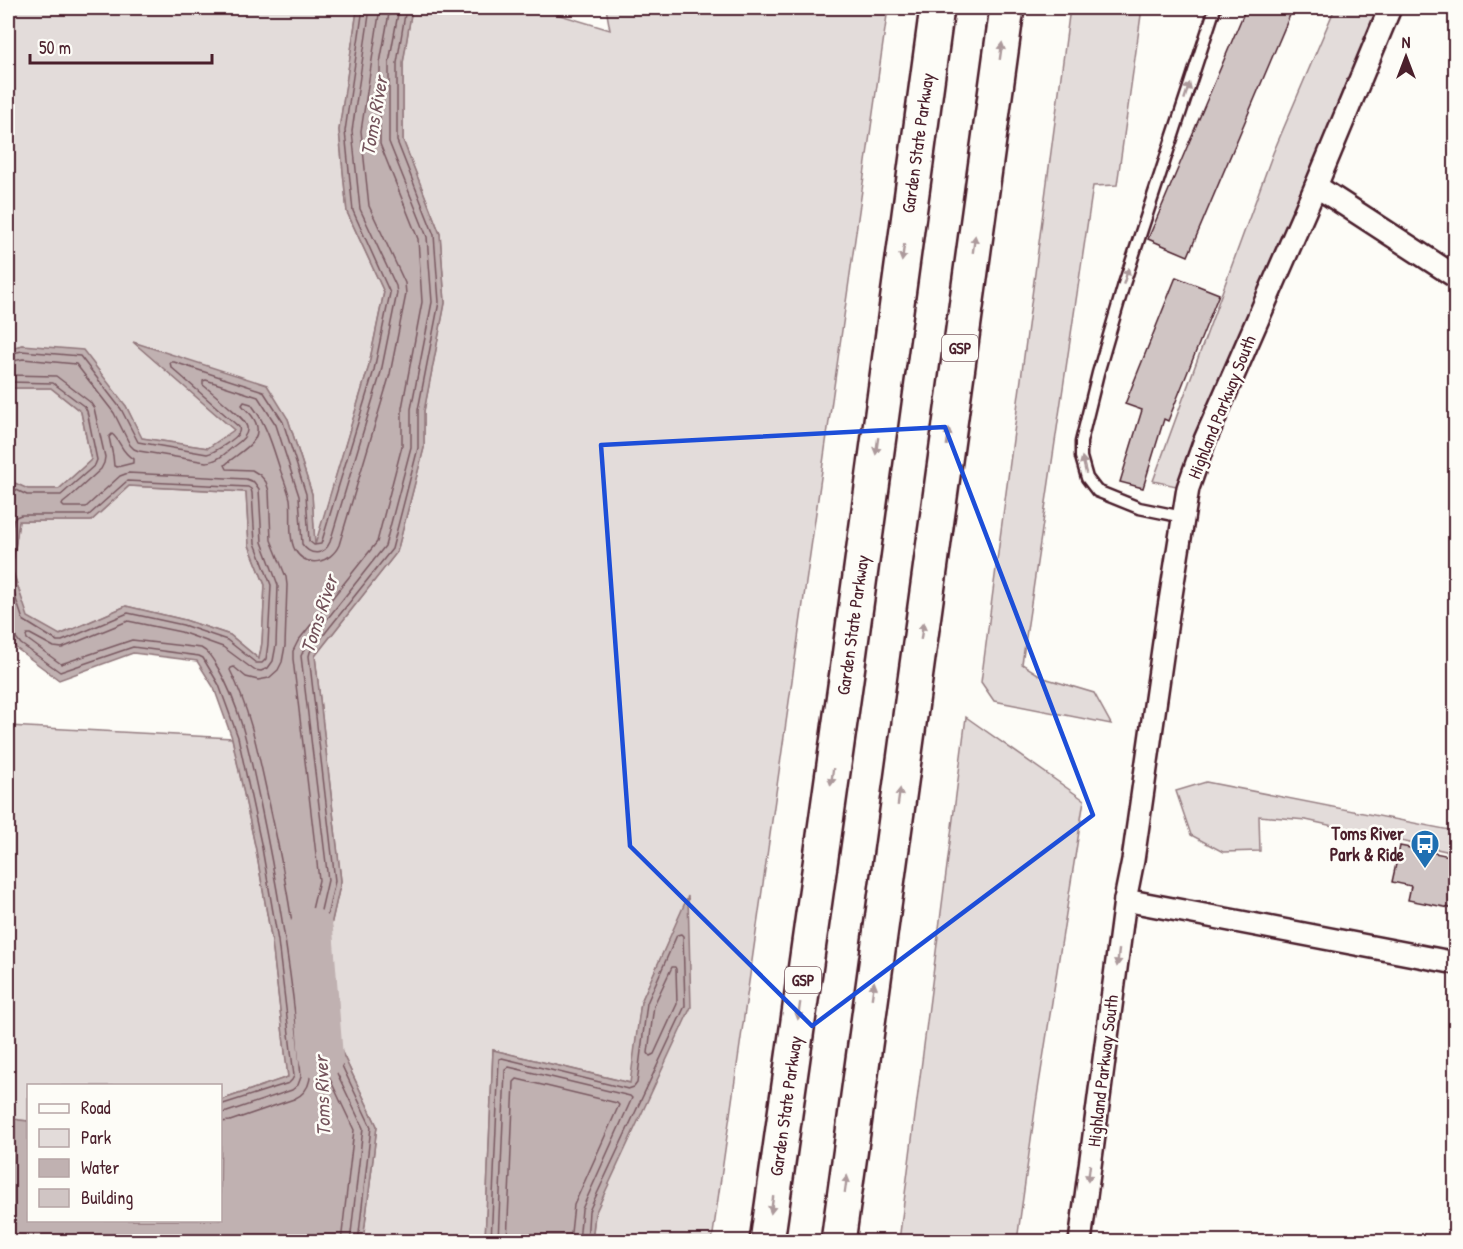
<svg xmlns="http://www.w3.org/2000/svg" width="1463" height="1249" font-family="'Patrick Hand',sans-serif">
  <rect width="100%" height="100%" fill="#fdfcf7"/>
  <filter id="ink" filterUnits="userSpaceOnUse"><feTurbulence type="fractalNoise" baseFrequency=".0167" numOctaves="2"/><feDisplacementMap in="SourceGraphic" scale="12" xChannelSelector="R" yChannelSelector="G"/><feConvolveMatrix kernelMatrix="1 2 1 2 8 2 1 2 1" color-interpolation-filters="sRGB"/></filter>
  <g filter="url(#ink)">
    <g fill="#e3dcda" stroke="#967e82" stroke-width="1.5">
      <path d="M 8,8 L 357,8 L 357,11 L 339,130 L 347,212 L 384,292 L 368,369 L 315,547 L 312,494 L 288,419 L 135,343 L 235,430 L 208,448 L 141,438 L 126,406 L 22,345 L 8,349 Z"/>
      <path d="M 412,8 L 537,8 L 610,30 L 606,8 L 888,8 L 712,1241 L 592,1241 L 595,1214 L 688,898 L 641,1002 L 631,1083 L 493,1050 L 485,1241 L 363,1241 L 377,1126 L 315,996 L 341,881 L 315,656 L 397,552 L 424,448 L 424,411 L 445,303 L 440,234 L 403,141 L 403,63 Z"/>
      <path d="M 1070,8 L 1142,8 L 1117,185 L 1093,186 L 1022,664 L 1044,678 L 1094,693 L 1111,724 L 994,701 L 981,682 Z"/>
      <path d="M 1335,8 L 1381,8 L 1346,82 L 1217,409 L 1176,486 L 1153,481 L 1273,153 Z"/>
      <path d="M 8,388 L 51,388 L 81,412 L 91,460 L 59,489 L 27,489 L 8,480 Z"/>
      <path d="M 129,486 L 246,492 L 249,545 L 265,585 L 262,643 L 259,659 L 230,635 L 185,620 L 126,606 L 59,635 L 27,617 L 12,569 L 19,521 L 91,521 Z"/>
      <path d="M 966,717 L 1084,800 L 1036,1103 L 1017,1241 L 899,1241 Z"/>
      <path d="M 8,726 L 232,738 L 256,850 L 272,942 L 288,1077 L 221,1100 L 220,1086 L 28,1086 L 28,1121 L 19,1120 L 8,1117 Z"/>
      <path d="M 1206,782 L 1455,831 L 1455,853 L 1306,820 L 1259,816 L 1260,851 L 1223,852 L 1191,835 L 1176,791 Z"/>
    </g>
    <g fill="#c0b1b1" stroke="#91777b" stroke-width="1.5" fill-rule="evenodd">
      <path d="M 357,8 L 412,8 L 403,63 L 403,140 L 440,234 L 445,303 L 424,411 L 424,448 L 397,552 L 315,656 L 341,881 L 315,996 L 377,1126 L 363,1241 L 8,1241 L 8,1117 L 19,1120 L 28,1121 L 28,1220 L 220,1220 L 221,1100 L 288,1077 L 272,942 L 256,850 L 232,738 L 214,688 L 197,661 L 133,653 L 59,680 L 16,648 L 8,635 L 8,480 L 28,489 L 59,489 L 91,460 L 81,412 L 51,388 L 8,388 L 8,349 L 22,345 L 83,350 L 126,406 L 142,438 L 208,448 L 234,430 L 133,342 L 267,385 L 288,419 L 312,494 L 315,545 L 368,369 L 384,292 L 347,212 L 339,130 L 357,11 ZM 129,486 L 246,492 L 249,545 L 265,585 L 262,643 L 259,659 L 230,635 L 185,620 L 126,606 L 60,635 L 28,617 L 12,569 L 19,521 L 91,521 Z"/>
      <path d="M 688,896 L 691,1007 L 595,1214 L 592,1241 L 485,1241 L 493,1050 L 630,1083 L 641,1002 Z"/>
    </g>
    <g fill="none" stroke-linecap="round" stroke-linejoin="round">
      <g stroke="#795961" stroke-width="1.5">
        <path d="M 380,8 L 361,131 L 369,206 L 405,283 L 406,294 L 390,374 L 339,545 C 331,563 306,569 295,550 C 288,537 292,514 290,499 C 288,490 284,480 281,472 C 273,448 267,424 251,404 L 244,402 L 242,405 C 245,409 249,412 252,416 C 270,441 237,452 225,465 L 227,469 L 252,470 L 260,475 L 266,482 L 269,491 L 271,540 L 286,577 L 287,585 L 285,646 L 282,662 L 278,670 L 269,678 L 258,680 L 246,677 L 234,667 L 231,668 L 230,670 C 251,712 259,757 269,802 C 280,852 290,902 296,952 L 299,954 L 302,952 L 319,880 L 293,659 L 293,651 L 298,641 L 377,542 L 402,446 L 402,408 L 422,302 L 418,239 L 380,144 L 380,63 L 390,8"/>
        <path d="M 8,354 L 22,351 L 80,356 L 121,409 L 138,442 L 207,454 C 213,453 238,438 239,432 C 240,430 239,428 239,427 L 171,367 L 170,362 L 174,362 L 263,391 L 283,422 L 306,494 L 309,541 L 314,545 L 321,544 L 374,370 L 390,293 L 353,211 L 345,131 L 363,8"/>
        <path d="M 8,362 L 23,359 L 76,364 L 114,413 L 130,445 L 134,449 L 139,451 L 206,462 C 217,462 226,453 234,446 C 258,430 245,421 229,407 C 220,399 212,392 203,385 L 203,381 L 206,380 L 258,397 L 276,425 L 299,496 L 302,544 C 310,556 324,556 330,542 L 381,372 L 397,293 L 396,286 L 360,209 L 352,131 L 370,8"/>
        <path d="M 8,375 L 56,376 L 90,402 L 94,408 L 105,457 L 104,463 L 101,469 L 68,499 L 63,503 L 62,505 L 64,507 L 86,507 L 120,476 L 128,473 L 246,479 L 254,482 L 259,489 L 262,542 L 278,585 L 276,645 L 273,661 L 268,668 L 261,671 L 254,670 L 223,647 L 181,632 L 128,621 L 62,648 L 54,647 L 30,634 L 27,634 L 26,636 L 27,639 L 61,664 L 132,640 L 201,648 C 209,652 213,660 218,668 C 242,709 250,757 260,802 C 279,893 294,984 301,1077 L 298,1085 L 292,1090 L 227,1112 L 220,1113"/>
        <path d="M 8,382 L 53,383 L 85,407 L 87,411 L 97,460 L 95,465 L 61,495 L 27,495 L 8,486"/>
        <path d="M 112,434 C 121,441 120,451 133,459 L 133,463 L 117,467 L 114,466 L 113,456 L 109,437 Z"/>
        <path d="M 8,557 L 13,521 L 16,517 L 21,515 L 89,515 L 127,481 L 248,487 L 251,489 L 252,493 L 255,543 L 271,585 L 268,644 L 266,659 L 262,663 L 256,663 L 227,640 L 183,625 L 128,613 L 62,641 L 57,641 L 23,620 L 8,575"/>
        <path d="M 8,633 L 13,634 L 21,644 L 60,672 L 133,647 L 199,656 L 203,658 L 219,685 L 238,737 L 262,848 L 278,941 L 294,1076 L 292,1080 L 289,1083 L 220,1105"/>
        <path d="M 672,967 L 675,967 L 676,969 L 677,1004 L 654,1054 L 650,1056 L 648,1053 L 654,1005 Z"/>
        <path d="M 220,1122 L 230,1121 L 294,1099 C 318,1088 309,1064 307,1043 L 308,1041 L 312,1041 L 354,1130 L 341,1242"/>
        <path d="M 350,1242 L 363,1128 L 301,997 L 328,880 L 301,656 L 305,647 L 385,546 L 411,447 L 411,409 L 432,302 L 427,237 L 389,142 L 389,63 L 399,8"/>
        <path d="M 358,1242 L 371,1127 L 309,996 L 335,881 L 309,656 L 310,652 L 392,549 L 418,448 L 418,410 L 439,302 L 434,235 L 397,141 L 397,63 L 406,8"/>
        <path d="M 491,1242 L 499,1059 L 502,1058 L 628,1089 L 634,1087 L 637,1083 L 647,1003 L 677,935 L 681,934 L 683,936 L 685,1006 L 589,1211 L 587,1242"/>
        <path d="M 498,1242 L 505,1070 L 509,1067 L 630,1096 L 632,1098 L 582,1209 L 579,1242"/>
        <path d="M 507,1242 L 514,1082 L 517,1079 L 617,1103 L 619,1105 L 574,1205 L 570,1242"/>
      </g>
      <path stroke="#c0b1b1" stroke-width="44" d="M 311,930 L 321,1058"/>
    </g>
    <g fill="#d0c5c4" stroke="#4a1f2b" stroke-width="1.5">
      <path d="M 1246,8 L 1293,8 L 1188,256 L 1148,239 Z"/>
      <path d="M 1176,277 L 1219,294 L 1168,421 L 1164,419 L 1143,488 L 1120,482 L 1142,410 L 1125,404 Z"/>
      <path d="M 1400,846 L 1455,857 L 1455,909 L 1408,900 L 1411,886 L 1392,882 Z"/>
    </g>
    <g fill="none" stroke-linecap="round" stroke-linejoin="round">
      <g stroke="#4a1f2b" stroke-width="15">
        <path id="service" d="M 1183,517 L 1139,508 L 1097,491 L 1087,478 L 1081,457 L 1081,442 L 1098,373 L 1124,284 L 1215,8"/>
      </g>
      <g stroke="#4a1f2b" stroke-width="26">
        <g id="minor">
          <path d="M 1316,186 L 1456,277"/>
          <path d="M 1125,900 L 1456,963"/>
          <path d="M 1080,1242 L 1125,900 L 1133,860 L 1168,614 L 1188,488 L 1205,440 L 1316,186 L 1390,8"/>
        </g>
      </g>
      <g stroke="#4a1f2b" stroke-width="38">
        <g id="motorway">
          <path d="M 767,1242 L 847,672 L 937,8"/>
          <path d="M 838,1242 L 1007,8"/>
        </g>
      </g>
      <use href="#service" stroke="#fdfcf7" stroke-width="10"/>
      <use href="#minor" stroke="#fdfcf7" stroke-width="21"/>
      <use href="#motorway" stroke="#fdfcf7" stroke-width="33"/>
    </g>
    <defs><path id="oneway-solid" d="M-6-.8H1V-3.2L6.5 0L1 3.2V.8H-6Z" transform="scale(1.5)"/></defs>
    <g fill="#ac999b">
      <use href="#oneway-solid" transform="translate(1001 51) rotate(-82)"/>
      <use href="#oneway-solid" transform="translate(1187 91) rotate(-72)"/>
      <use href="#oneway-solid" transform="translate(974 244) rotate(-82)"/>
      <use href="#oneway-solid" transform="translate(903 253) rotate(98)"/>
      <use href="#oneway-solid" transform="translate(1126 276) rotate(-72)"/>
      <use href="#oneway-solid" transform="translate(948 437) rotate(-82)"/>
      <use href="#oneway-solid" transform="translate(877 446) rotate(98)"/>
      <use href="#oneway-solid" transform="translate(1084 465) rotate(-104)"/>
      <use href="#oneway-solid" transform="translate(922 631) rotate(-82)"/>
      <use href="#oneway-solid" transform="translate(832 777) rotate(98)"/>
      <use href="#oneway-solid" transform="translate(899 797) rotate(-82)"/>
      <use href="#oneway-solid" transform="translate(1118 958) rotate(97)"/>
      <use href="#oneway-solid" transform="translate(873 990) rotate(-82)"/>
      <use href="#oneway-solid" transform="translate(799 1011) rotate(98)"/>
      <use href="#oneway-solid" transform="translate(1089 1173) rotate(97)"/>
      <use href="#oneway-solid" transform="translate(846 1184) rotate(-82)"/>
      <use href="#oneway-solid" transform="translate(772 1205) rotate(98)"/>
    </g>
  </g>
  <path fill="none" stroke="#1d4ed8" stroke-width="4.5" stroke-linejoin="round" d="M 945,427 L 1093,815 L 812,1026 L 630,846 L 601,445 Z"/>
  <defs>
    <g id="bus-pin" transform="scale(1.5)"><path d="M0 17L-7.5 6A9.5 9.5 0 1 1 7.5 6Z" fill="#1f6fb2" stroke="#fdfcf7"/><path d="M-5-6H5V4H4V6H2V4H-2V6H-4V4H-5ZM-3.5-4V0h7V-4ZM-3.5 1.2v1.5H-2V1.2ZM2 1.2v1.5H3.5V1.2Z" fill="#fff"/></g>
  </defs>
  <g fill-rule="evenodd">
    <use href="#bus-pin" x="1425" y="844"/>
  </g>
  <g text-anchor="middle" stroke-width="5" stroke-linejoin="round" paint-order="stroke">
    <g fill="#fdfcf7" stroke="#806168" stroke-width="1.5">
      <rect x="942" y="335" width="36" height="26" rx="4.5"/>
      <rect x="785" y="967" width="36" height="26" rx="4.5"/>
    </g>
    <g font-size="16" font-weight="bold" fill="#4a1f2b">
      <text x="960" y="354">GSP</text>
      <text x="803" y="986">GSP</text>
    </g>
    <g font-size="18" fill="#4a1f2b" stroke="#fdfcf7">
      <text transform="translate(918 143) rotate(-82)" y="6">Garden State Parkway</text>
      <text transform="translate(1222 407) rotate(-68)" y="6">Highland Parkway South</text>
      <text transform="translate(853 625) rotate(-82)" y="6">Garden State Parkway</text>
      <text transform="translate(1103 1071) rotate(-83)" y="6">Highland Parkway South</text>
      <text transform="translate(786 1106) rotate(-82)" y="6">Garden State Parkway</text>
    </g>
    <g font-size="18" font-weight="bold" fill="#4a1f2b" stroke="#fdfcf7" text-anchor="end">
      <text x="1404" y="840">Toms River<tspan x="1404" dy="21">Park &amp; Ride</tspan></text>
    </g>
    <g font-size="20" font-style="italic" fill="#73525a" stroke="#fdfcf7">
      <text transform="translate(374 116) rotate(-80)" y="7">Toms River</text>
      <text transform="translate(319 614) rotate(-72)" y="7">Toms River</text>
      <text transform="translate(322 1096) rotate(-92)" y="7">Toms River</text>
    </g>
  </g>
  <rect width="1463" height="1249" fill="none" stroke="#fdfcf7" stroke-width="30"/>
  <rect x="15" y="15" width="1433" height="1219" fill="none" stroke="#4a1f2b" stroke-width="2" filter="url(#ink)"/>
  <rect x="27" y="1084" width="195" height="138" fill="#fdfcf7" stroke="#b5a4a5" stroke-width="1.5"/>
  <rect x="39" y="1104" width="30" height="9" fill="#fdfcf7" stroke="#b5a4a5" stroke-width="1.5"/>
  <text x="81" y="1114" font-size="18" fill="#4a1f2b">Road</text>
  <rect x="39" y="1129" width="30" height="18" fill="#e3dcda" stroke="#b5a4a5" stroke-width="1.5"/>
  <text x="81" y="1144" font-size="18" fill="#4a1f2b">Park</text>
  <rect x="39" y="1159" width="30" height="18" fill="#c0b1b1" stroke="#b5a4a5" stroke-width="1.5"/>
  <text x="81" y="1174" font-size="18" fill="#4a1f2b">Water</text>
  <rect x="39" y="1189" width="30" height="18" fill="#d0c5c4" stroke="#b5a4a5" stroke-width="1.5"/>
  <text x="81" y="1204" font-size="18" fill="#4a1f2b">Building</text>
  <g transform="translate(1406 57)" stroke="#fdfcf7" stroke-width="4.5" paint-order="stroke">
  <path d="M0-4.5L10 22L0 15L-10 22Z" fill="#4a1f2b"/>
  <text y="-9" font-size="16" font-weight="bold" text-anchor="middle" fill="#4a1f2b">N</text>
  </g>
  <path d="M30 54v9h182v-9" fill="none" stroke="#4a1f2b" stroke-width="3"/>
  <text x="39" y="54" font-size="18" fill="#4a1f2b" stroke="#fdfcf7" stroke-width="4.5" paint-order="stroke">50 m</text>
</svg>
